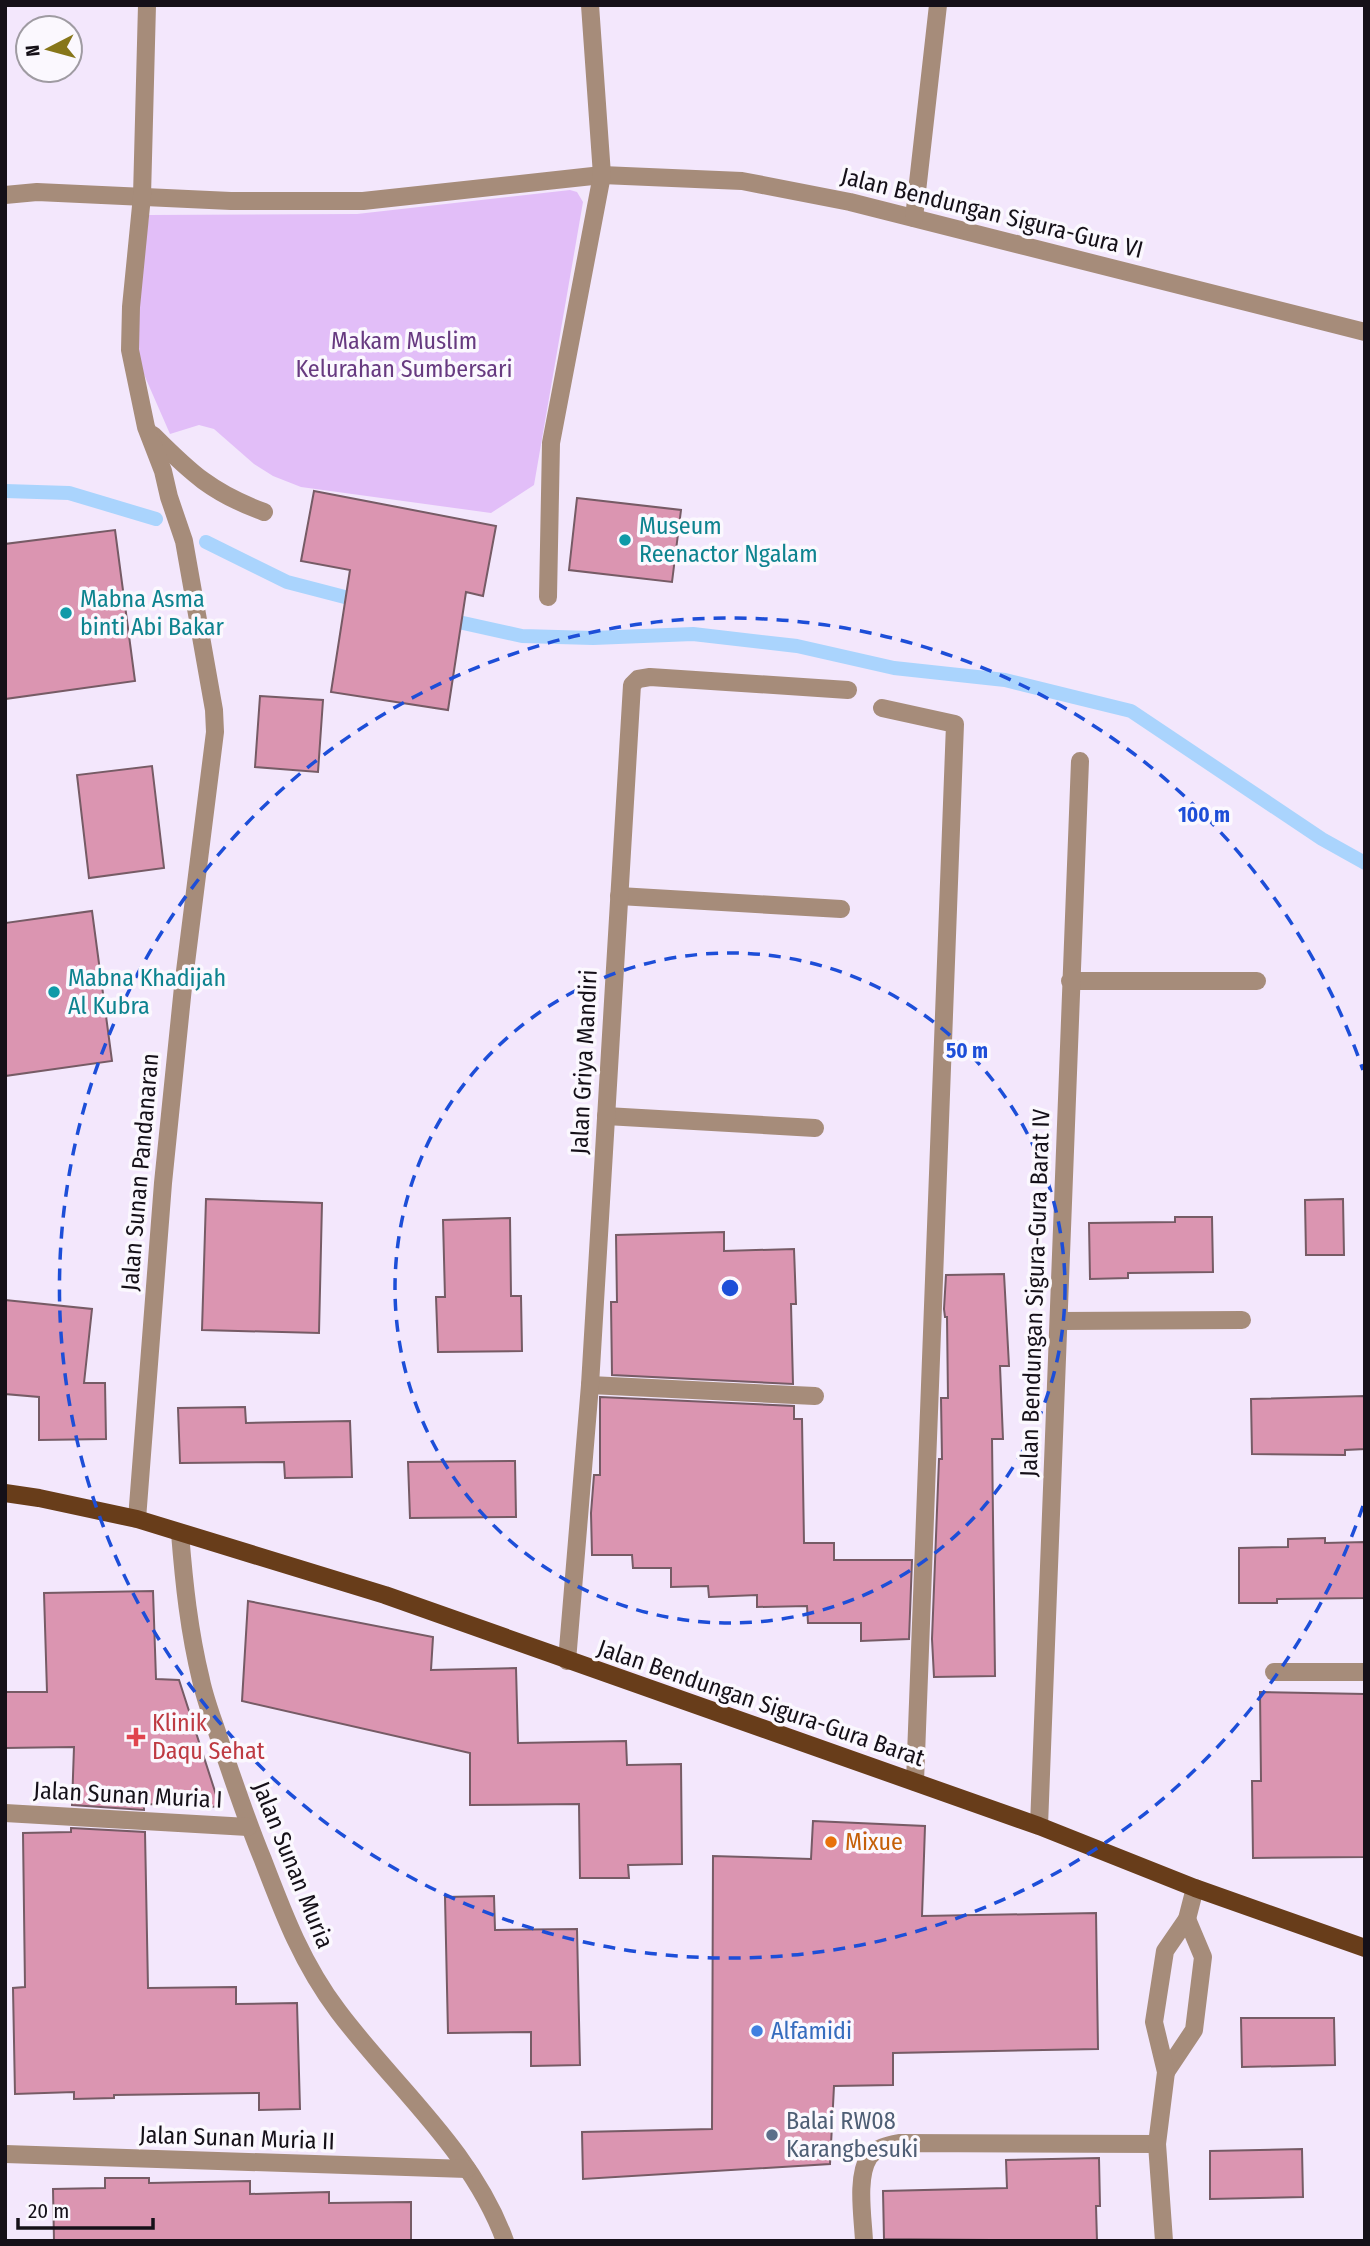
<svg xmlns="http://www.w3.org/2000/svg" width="1370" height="2246" font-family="'Fira Sans Condensed',sans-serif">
  <rect width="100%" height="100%" fill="#f3e7fc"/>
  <path fill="#e2bef8" d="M 570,190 L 577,192 L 583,202 L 534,485 L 491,513 L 301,487 L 273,476 L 254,464 L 214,429 L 199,425 L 170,434 L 139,363 L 134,332 L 149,215 L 357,214 Z"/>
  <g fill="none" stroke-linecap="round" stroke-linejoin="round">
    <g stroke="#aad4fd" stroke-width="14">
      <path d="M 5,491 L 69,493 L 156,519"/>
      <path d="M 206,542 L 287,582 L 364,602"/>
      <path d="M 445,619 L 522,636 L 593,638 L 693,634 L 797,646 L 894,668 L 1005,680 L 1131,711 L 1322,839 L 1365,863"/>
    </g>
  </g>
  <g fill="#db95b1" stroke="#765b65" stroke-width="2">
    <path d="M 314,491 L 496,526 L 483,596 L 466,592 L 448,710 L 331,692 L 350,570 L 301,561 Z"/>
    <path d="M 577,498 L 681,510 L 672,582 L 569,570 Z"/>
    <path d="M 115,530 L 135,681 L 5,699 L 5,544 Z"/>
    <path d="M 260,696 L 323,700 L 318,772 L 255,767 Z"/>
    <path d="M 152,766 L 164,868 L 89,878 L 77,775 Z"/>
    <path d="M 92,911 L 112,1061 L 5,1076 L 5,923 Z"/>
    <path d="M 206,1199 L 322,1203 L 319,1333 L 202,1330 Z"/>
    <path d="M 1343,1199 L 1344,1255 L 1306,1255 L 1305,1200 Z"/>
    <path d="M 1175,1217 L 1212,1217 L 1213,1272 L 1128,1273 L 1128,1278 L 1090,1279 L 1089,1223 L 1175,1222 Z"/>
    <path d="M 510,1218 L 511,1296 L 521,1296 L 522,1351 L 438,1352 L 436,1297 L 445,1297 L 443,1220 Z"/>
    <path d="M 724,1232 L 724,1251 L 794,1249 L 796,1304 L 791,1304 L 793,1384 L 612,1375 L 611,1302 L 617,1302 L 616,1235 Z"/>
    <path d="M 1004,1274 L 1009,1366 L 1000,1366 L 1003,1439 L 992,1439 L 995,1676 L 934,1677 L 932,1639 L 939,1459 L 942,1459 L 941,1398 L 948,1398 L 947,1317 L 945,1317 L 944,1309 L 946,1275 Z"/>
    <path d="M 5,1300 L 92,1309 L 84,1383 L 105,1383 L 106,1439 L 39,1440 L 39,1397 L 5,1394 Z"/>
    <path d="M 1365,1396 L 1365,1449 L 1345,1450 L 1345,1455 L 1252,1454 L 1251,1399 Z"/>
    <path d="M 600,1397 L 794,1406 L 794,1419 L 802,1419 L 804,1543 L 834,1543 L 834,1560 L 912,1560 L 909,1639 L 861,1641 L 861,1623 L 808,1623 L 807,1606 L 757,1607 L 757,1595 L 709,1597 L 708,1586 L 671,1587 L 671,1568 L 633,1568 L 632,1555 L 592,1555 L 591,1513 L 594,1475 L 600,1475 Z"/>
    <path d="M 245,1407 L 246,1423 L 350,1421 L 352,1477 L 285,1478 L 284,1462 L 180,1463 L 178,1408 Z"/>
    <path d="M 515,1461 L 516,1517 L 410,1518 L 408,1462 Z"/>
    <path d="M 1325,1538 L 1325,1543 L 1365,1542 L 1365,1598 L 1277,1599 L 1277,1603 L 1239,1603 L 1239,1548 L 1288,1547 L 1288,1539 Z"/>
    <path d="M 153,1591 L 156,1679 L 179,1680 L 220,1807 L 144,1804 L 144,1810 L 72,1805 L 74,1747 L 5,1748 L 5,1692 L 47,1692 L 44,1593 Z"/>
    <path d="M 248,1601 L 433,1637 L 431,1670 L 516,1668 L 518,1743 L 626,1741 L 627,1765 L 681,1764 L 682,1864 L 628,1865 L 629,1878 L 580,1878 L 579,1804 L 470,1805 L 470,1753 L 242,1701 Z"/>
    <path d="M 1260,1692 L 1365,1694 L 1365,1857 L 1253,1858 L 1252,1781 L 1261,1781 Z"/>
    <path d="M 813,1821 L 925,1826 L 922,1916 L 1096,1913 L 1098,2049 L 893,2053 L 893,2085 L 834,2086 L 830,2164 L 583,2179 L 582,2132 L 712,2129 L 713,1856 L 811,1859 Z"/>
    <path d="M 71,1828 L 145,1832 L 148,1988 L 236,1987 L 236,2004 L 297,2003 L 300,2109 L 259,2110 L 259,2093 L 114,2095 L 114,2098 L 74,2099 L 74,2092 L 15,2094 L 13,1988 L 25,1987 L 23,1833 L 71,1832 Z"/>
    <path d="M 494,1896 L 495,1930 L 577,1929 L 580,2065 L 531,2066 L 531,2032 L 448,2033 L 445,1897 Z"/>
    <path d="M 1241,2018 L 1334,2018 L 1335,2065 L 1242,2067 Z"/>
    <path d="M 1302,2149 L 1303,2197 L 1210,2199 L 1210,2151 Z"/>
    <path d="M 1099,2158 L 1100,2206 L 1096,2206 L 1097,2241 L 884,2239 L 883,2191 L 1007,2188 L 1006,2160 Z"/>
    <path d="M 105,2178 L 149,2178 L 149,2183 L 250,2181 L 250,2194 L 329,2192 L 329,2203 L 411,2202 L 411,2241 L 54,2241 L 53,2189 L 105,2188 Z"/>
  </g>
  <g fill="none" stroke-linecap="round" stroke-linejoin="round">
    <g stroke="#a68c7a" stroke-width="18">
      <path d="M 5,195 L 37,192 L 231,201 L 363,201 L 602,175 L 742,181 L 850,202 L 1365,332"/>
      <path d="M 914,218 L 938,5"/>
      <path d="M 153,435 C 191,473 212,493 264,512"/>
      <path d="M 548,597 L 551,443 L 602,175 L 590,5"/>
      <path d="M 882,708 L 955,724 L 915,1782"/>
      <path d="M 619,896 L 841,909"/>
      <path d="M 1070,981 L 1257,981"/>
      <path d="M 606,1116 L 815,1128"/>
      <path d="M 1060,1321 L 1242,1320"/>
      <path d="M 590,1385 L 815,1396"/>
      <path d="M 137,1519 L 163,1183 L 183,987 L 215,732 L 214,710 L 184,541 L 169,497 L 163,471 L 146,427 L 130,350 L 131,307 L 142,196 L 147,5"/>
      <path d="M 180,1533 C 184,1583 189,1631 201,1680 C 205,1699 212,1717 218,1735 C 232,1777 246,1819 263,1860 C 284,1915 302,1963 338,2011 C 394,2086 472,2150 505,2241"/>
      <path d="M 567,1661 L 590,1385 L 632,685 L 638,679 L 650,677 L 848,690"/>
      <path d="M 1274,1672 L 1365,1672"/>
      <path d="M 5,1813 L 248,1827"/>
      <path d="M 1039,1826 L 1080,761"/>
      <path d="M 1166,2072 L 1194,2030 L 1203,1957 L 1187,1919"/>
      <path d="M 5,2154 L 467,2169"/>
      <path d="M 864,2241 C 863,2218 856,2177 869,2157 C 876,2148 888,2145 899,2143 L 1157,2144"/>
      <path d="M 1164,2241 L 1157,2144 L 1166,2072 L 1154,2022 L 1165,1951 L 1187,1919 L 1195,1888"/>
    </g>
    <path stroke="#683d1a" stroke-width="18" d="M 5,1493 L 39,1498 L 137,1519 L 385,1595 L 1039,1826 L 1195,1888 L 1365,1948"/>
  </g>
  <g fill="none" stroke="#1d4ed8" stroke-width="3.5" stroke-dasharray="12 9">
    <circle cx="730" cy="1288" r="335"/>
    <path d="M1363 1506A670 670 0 1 1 1363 1070"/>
  </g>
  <g fill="#0f9aa8" stroke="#fbf8fe" stroke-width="2.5">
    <circle cx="625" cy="540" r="7"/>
    <circle cx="66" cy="613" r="7"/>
    <circle cx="54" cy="992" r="7"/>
  </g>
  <path fill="#e0444e" stroke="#fbf8fe" stroke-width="2.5" d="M132.5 1726.5h7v7h7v7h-7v7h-7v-7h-7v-7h7z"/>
  <circle fill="#e8710a" stroke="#fbf8fe" stroke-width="2.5" cx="831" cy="1842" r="7"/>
  <circle fill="#3f7fe0" stroke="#fbf8fe" stroke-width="2.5" cx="757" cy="2031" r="7"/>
  <circle fill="#5c6f8a" stroke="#fbf8fe" stroke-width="2.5" cx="772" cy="2135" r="7"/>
  <g text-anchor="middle" stroke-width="7" stroke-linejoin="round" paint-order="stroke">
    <g font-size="24" fill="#151018" stroke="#fbf8fe">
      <text transform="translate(992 213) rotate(14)" y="8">Jalan Bendungan Sigura-Gura VI</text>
      <text transform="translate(584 1062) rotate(-87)" y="8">Jalan Griya Mandiri</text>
      <text transform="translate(140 1172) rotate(-85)" y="8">Jalan Sunan Pandanaran</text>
      <text transform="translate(1035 1293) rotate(-88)" y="8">Jalan Bendungan Sigura-Gura Barat IV</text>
      <text transform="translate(761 1703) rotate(19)" y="8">Jalan Bendungan Sigura-Gura Barat</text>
      <text transform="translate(128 1795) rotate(3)" y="8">Jalan Sunan Muria I</text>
      <text transform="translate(293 1865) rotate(68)" y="8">Jalan Sunan Muria</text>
      <text transform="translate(237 2138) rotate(2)" y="8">Jalan Sunan Muria II</text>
    </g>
    <g font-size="24" fill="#673a80" stroke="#fbf8fe">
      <text x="404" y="349">Makam Muslim<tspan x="404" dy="28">Kelurahan Sumbersari</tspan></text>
    </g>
    <g font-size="24" fill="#0d838f" stroke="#fbf8fe" text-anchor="start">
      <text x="639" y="534">Museum<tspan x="639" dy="28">Reenactor Ngalam</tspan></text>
      <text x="80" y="607">Mabna Asma<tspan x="80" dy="28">binti Abi Bakar</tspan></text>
      <text x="68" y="986">Mabna Khadijah<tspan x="68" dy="28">Al Kubra</tspan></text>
    </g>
    <g font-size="24" fill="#be3a42" stroke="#fbf8fe" text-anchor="start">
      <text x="152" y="1731">Klinik<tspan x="152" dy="28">Daqu Sehat</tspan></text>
    </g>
    <g font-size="24" fill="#c56008" stroke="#fbf8fe" text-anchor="start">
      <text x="845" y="1850">Mixue</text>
    </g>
    <g font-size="24" fill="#366cbe" stroke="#fbf8fe" text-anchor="start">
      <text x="771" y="2039">Alfamidi</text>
    </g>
    <g font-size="24" fill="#4e5e75" stroke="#fbf8fe" text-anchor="start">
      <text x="786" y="2129">Balai RW08<tspan x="786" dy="28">Karangbesuki</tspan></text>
    </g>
  </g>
  <circle cx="730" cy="1288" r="10" fill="#1d4ed8" stroke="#fbf8fe" stroke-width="3.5"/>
  <g font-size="21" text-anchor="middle" font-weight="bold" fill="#1d4ed8" stroke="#fbf8fe" stroke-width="7" stroke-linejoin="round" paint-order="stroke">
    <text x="1204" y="822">100 m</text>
    <text x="967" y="1058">50 m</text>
  </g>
  <rect width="1370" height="2246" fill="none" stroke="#151018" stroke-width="14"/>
  <g transform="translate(49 49) rotate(264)"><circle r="33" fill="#fbf8fe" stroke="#9f9ba2" stroke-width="2"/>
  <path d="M0-5L12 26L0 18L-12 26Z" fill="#87761a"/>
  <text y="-10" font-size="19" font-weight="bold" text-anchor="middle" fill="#151018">N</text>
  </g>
  <path d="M18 2218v10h135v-10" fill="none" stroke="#151018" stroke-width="3.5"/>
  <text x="28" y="2218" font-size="21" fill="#151018" stroke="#fbf8fe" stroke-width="5" paint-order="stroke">20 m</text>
</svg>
